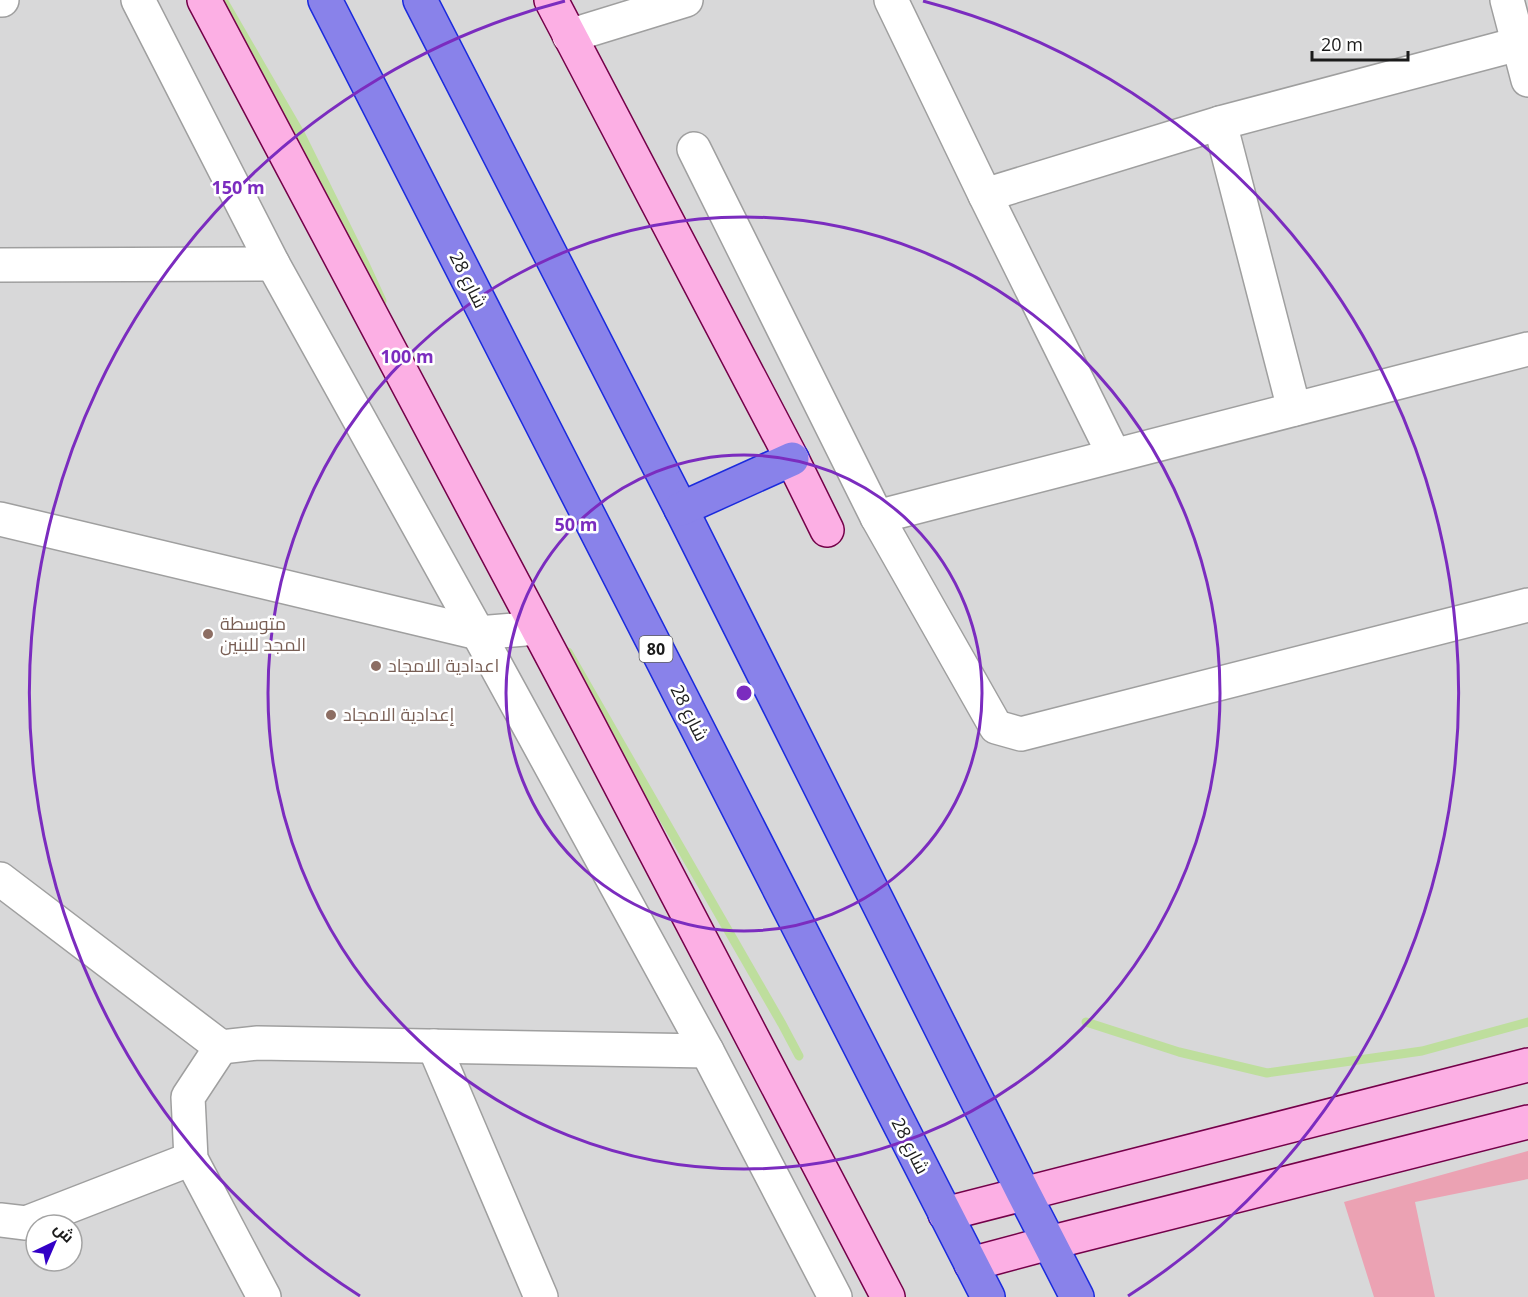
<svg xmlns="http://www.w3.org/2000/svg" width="1528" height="1297" font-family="'Open Sans',Cairo,sans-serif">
  <rect width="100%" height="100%" fill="#ece0ed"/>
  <path fill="#d8d8d9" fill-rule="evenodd" d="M 0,0 L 1528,0 L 1528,1297 L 0,1297 ZM 36,1225 L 72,1225 L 72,1261 L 36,1261 Z"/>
  <path fill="#eba2b3" d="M 1528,1151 L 1528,1179 L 1415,1202 L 1435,1297 L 1374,1297 L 1344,1202 Z"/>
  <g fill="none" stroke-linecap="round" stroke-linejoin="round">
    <g stroke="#bede9d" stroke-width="9">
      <path d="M 223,0 L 300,133 L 364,262 L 382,301"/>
      <path d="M 568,652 L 782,1024 L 799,1056"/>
      <path d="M 1086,1022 L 1179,1052 L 1267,1073 L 1422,1051 L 1528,1022"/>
    </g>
    <g stroke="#9f9f9f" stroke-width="36">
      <g id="street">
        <path d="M 0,0 L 2,0"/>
        <path d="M 138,0 L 273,264 L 478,633 L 707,1051 L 835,1297"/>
        <path d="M 891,0 L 985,195 L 1114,455"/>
        <path d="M 1507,0 L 1528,80"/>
        <path d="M 569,36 L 686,0"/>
        <path d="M 1220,123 L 1294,409"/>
        <path d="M 694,149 L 877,517 L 996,727 L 1021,734 L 1528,605"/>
        <path d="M 985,195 L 1220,123 L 1518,44"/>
        <path d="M 0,265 L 273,264"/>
        <path d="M 877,517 L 1528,349"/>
        <path d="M 0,519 L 478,633 L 537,628"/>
        <path d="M 0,879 L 221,1047 L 258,1043 L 707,1051"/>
        <path d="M 434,1046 L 541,1297"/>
        <path d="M 221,1047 L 188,1097 L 191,1159 L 264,1297"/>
        <path d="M 0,1220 L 26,1223 L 191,1159"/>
      </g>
    </g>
    <g stroke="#740049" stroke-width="36">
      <g id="secondary">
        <path d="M 204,0 L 585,718 L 888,1297"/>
        <path d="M 551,0 L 792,459 L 827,530"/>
        <path d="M 945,1214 L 1528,1065"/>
        <path d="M 971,1264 L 1049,1243 L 1528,1122"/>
      </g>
    </g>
    <g stroke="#1b2bdd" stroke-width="36">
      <g id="highway">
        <path d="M 325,0 L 988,1297"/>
        <path d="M 420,0 L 681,509 L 1024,1194 L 1077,1297"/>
        <path d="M 681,509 L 792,459"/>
      </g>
    </g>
    <use href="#street" stroke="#fff" stroke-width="33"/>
    <use href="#secondary" stroke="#fcafe4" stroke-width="33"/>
    <use href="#highway" stroke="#8982ea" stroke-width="33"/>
  </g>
  <g fill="none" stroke="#7b2cbf" stroke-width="3">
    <circle cx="744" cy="693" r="238"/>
    <circle cx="744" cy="693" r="476"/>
    <path d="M360 1296A715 715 0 0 1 565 1M923 1A715 715 0 0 1 1128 1296"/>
  </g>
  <g fill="#8d6e63" stroke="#fff" stroke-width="2">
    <circle cx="208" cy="634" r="6"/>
    <circle cx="376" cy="666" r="6"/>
    <circle cx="331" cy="715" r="6"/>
  </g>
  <g text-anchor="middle" stroke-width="5" stroke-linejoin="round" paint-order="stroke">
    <rect fill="#fff" stroke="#5f5f5f" stroke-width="1.5" x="639.5" y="636" width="33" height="26" rx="4.5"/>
    <g font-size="16" font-weight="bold" fill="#1b1b1b">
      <text x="656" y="655">80</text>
    </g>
    <g font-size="18" fill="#1b1b1b" stroke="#fff">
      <text transform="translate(468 280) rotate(63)" y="6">شارع 28</text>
      <text transform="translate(689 713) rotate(63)" y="6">شارع 28</text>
      <text transform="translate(910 1146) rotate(63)" y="6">شارع 28</text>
    </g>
    <g font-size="18" fill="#785e54" stroke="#fff" text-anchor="start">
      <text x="220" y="630">متوسطة<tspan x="220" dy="21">المجد للبنين</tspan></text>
      <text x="388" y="672">اعدادية الامجاد</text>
      <text x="343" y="721">إعدادية الامجاد</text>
    </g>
  </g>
  <circle cx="744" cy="693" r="9" fill="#7b2cbf" stroke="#fff" stroke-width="3"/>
  <g font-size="18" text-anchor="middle" font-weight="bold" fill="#7b2cbf" stroke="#fff" stroke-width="5" stroke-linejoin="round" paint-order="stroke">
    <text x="238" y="194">150 m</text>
    <text x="407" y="363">100 m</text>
    <text x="576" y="531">50 m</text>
  </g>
  <g transform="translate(54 1243) rotate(44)"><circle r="28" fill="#ffffff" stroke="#a4a4a4" stroke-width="1.5"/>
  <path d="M0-4.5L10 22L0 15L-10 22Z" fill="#3300c6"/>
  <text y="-9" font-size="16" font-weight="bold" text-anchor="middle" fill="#1b1b1b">ش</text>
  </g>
  <path d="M1312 51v9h96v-9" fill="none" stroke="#1b1b1b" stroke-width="3"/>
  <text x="1321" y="51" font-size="18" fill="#1b1b1b" stroke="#ffffff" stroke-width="4.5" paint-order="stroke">20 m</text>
</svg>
